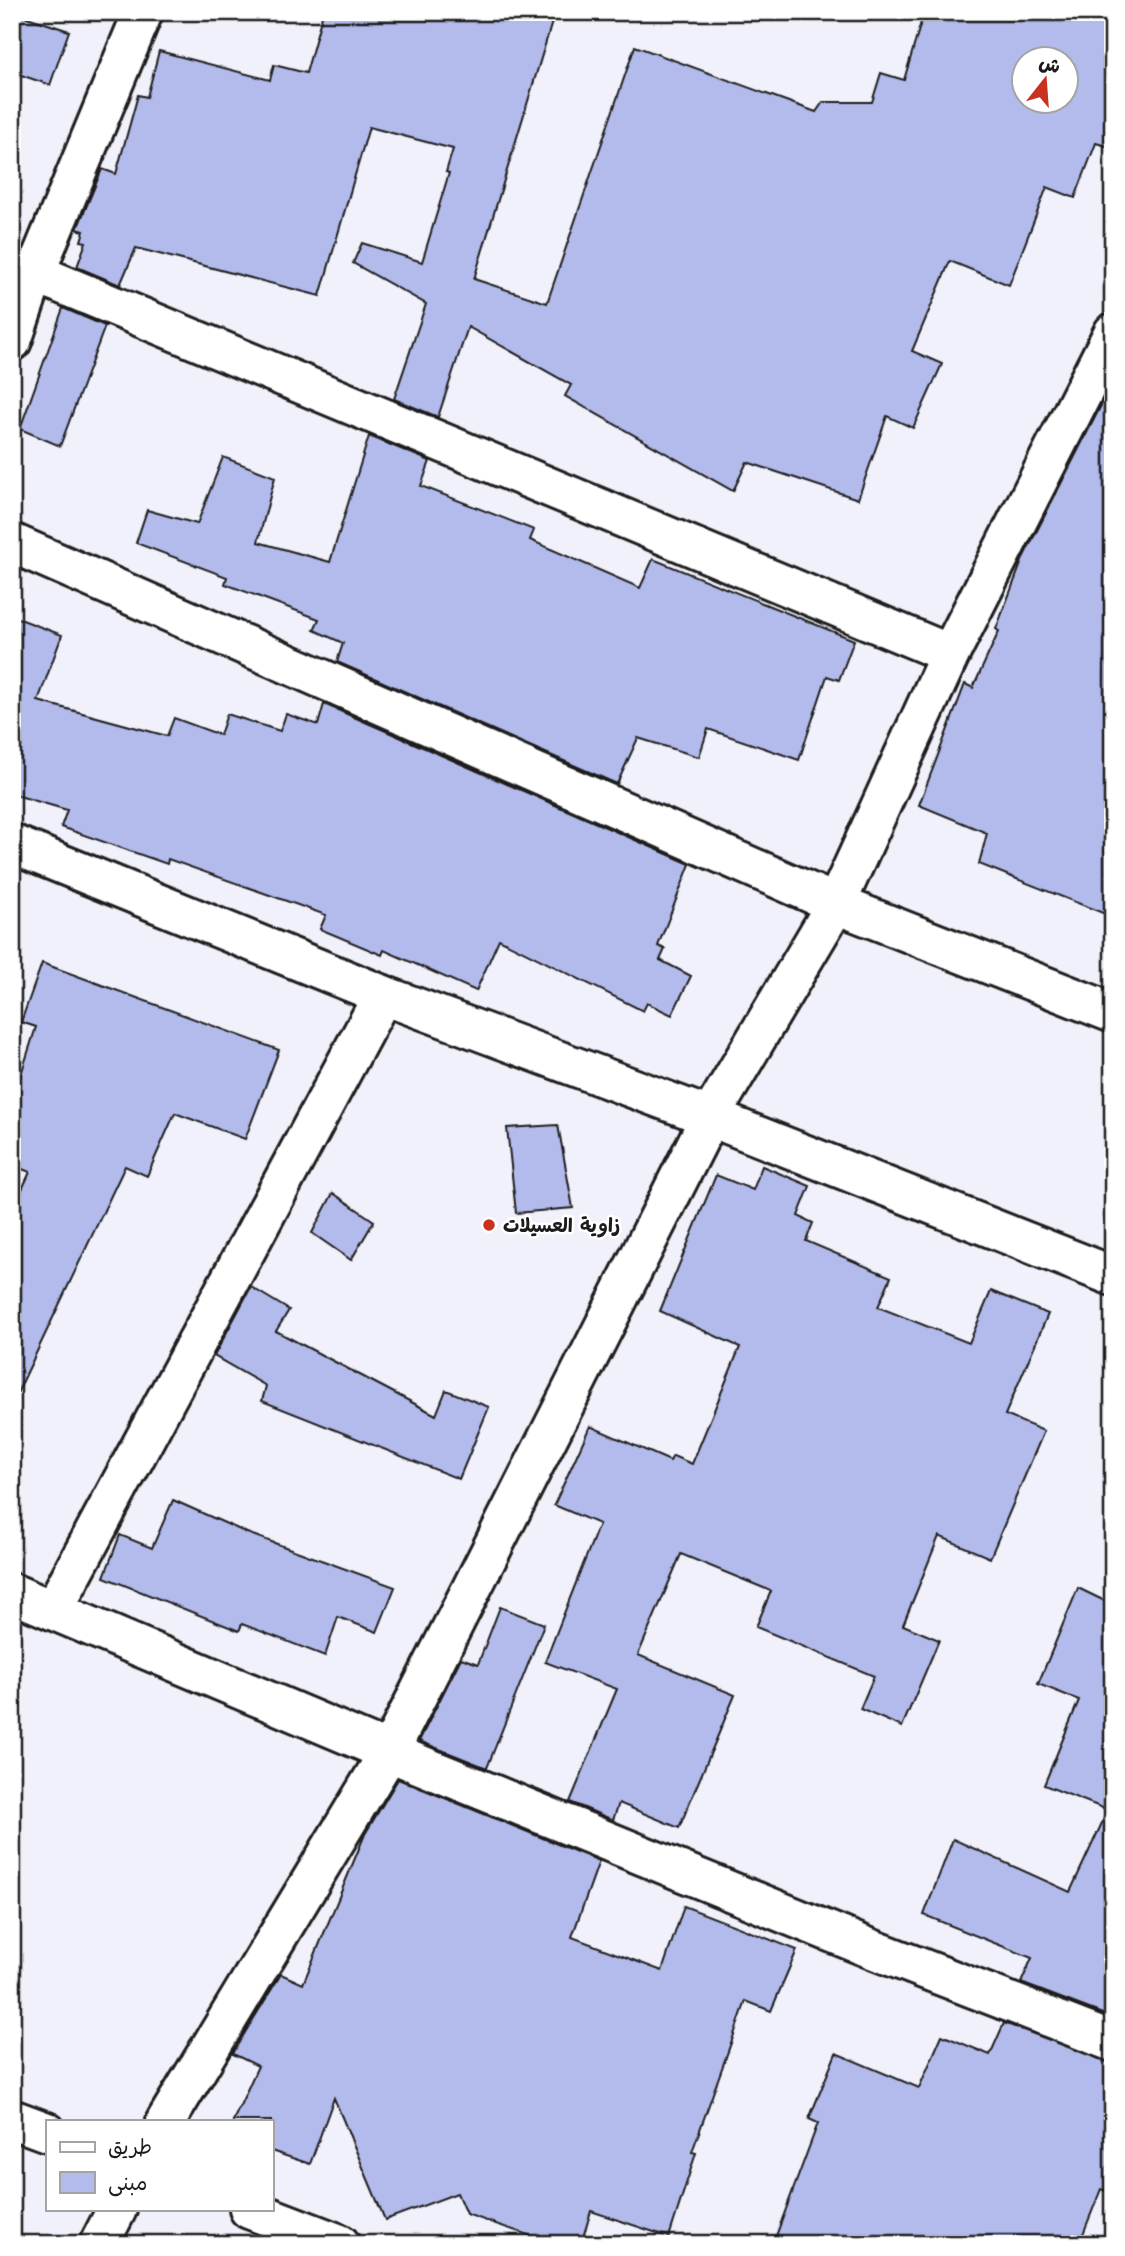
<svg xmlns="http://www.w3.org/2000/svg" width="1125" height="2256" font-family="Kalam,'Playpen Sans Arabic',sans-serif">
  <rect width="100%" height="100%" fill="#f0f1fb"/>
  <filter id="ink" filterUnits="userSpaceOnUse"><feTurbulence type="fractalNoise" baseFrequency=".0143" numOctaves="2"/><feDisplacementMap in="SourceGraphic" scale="14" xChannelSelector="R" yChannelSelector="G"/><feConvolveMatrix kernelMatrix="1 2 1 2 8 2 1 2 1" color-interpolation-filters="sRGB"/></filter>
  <g filter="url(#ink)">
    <g fill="#b3bbec" stroke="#1c1c1c" stroke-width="2" fill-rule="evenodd">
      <path d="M 12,12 L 69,31 L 50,85 L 12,72 Z"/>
      <path d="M 323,12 L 555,12 L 474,279 L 547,303 L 635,46 L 816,112 L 823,102 L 872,102 L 881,73 L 904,80 L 924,12 L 1113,12 L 1113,148 L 1096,143 L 1075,198 L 1047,187 L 1009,285 L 950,261 L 912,351 L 942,364 L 913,428 L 887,416 L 858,499 L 747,462 L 733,491 L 565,396 L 571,385 L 468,327 L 438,417 L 394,399 L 426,304 L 353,263 L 362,243 L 422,262 L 449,173 L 446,172 L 453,149 L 369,127 L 320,296 L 136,248 L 120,285 L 77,267 L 86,242 L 81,241 L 84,231 L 77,229 L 102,169 L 116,174 L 138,95 L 147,97 L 159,51 L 270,80 L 274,65 L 306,73 ZM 1024,60 L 1066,60 L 1066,102 L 1024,102 Z"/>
      <path d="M 63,308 L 105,326 L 60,446 L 20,429 Z"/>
      <path d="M 1113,382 L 1113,917 L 979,864 L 987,833 L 919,805 L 965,684 L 973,688 L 999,631 L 996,629 L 1024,556 Z"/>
      <path d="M 369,436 L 430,461 L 421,486 L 534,530 L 530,540 L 640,588 L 653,559 L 854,640 L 839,680 L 827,676 L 799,760 L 708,729 L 699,757 L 638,738 L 617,784 L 337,662 L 343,643 L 314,630 L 319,619 L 225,584 L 227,577 L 136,543 L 147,510 L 197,524 L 223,457 L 275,477 L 258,542 L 330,562 Z"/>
      <path d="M 12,616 L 62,635 L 38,701 L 167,736 L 174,718 L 220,735 L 227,714 L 280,731 L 286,714 L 318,725 L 324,704 L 690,864 L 658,946 L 665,949 L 660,960 L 691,976 L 672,1015 L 647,1003 L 643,1011 L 499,939 L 476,991 L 384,950 L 382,955 L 320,929 L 326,915 L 168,859 L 167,864 L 61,827 L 67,810 L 12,794 Z"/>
      <path d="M 42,963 L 279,1050 L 245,1139 L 175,1113 L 147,1176 L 125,1166 L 12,1404 L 12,1211 L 30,1172 L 12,1165 L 12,1103 L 36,1027 L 21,1022 Z"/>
      <path d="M 558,1125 L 573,1208 L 516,1213 L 507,1128 Z"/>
      <path d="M 762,1166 L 810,1186 L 798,1216 L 813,1223 L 806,1241 L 891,1277 L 878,1307 L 969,1343 L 991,1291 L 1048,1314 L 1005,1415 L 1044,1431 L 990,1558 L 939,1536 L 903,1625 L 939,1640 L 902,1727 L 860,1709 L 874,1676 L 756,1627 L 771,1591 L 681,1554 L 638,1655 L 735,1695 L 679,1828 L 619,1803 L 613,1820 L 570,1802 L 617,1689 L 545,1662 L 599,1524 L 554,1505 L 590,1426 L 670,1461 L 673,1456 L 692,1464 L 740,1347 L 660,1311 L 716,1175 L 753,1190 Z"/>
      <path d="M 333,1193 L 374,1221 L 351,1260 L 312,1233 Z"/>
      <path d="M 251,1287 L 289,1310 L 276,1331 L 436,1415 L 446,1390 L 489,1407 L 459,1479 L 262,1401 L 266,1386 L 214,1356 Z"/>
      <path d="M 173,1500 L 247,1533 L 395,1587 L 377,1632 L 338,1617 L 325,1656 L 242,1624 L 239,1631 L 104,1577 L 120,1535 L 152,1548 Z"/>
      <path d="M 1078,1588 L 1113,1605 L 1113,2018 L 1021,1983 L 1032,1958 L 924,1915 L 953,1839 L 1070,1892 L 1108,1810 L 1044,1785 L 1079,1700 L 1038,1684 Z"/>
      <path d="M 500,1607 L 544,1624 L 487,1768 L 419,1741 L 461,1658 L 478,1664 Z"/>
      <path d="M 398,1779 L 599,1861 L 572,1937 L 662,1971 L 684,1906 L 797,1950 L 771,2011 L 746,2001 L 692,2152 L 696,2153 L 669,2237 L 591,2211 L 581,2244 L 555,2244 L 466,2214 L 457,2193 L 385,2220 L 334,2098 L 310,2164 L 271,2151 L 271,2121 L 233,2121 L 258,2066 L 233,2054 L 238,2044 L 281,1974 L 303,1984 L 365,1834 Z"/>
      <path d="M 1004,2023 L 1113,2063 L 1113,2194 L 1101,2189 L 1079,2244 L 773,2244 L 818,2123 L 809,2119 L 836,2053 L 919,2088 L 942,2035 L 990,2055 Z"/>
    </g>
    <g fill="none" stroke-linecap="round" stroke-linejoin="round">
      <g stroke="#1c1c1c" stroke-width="44">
        <g id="street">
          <path d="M 35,273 L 950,654"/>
          <path d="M 12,341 L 35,273 L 143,12"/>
          <path d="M 12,543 L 836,904 L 1113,1013"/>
          <path d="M 12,844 L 383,995 L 710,1117 L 1113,1276"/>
          <path d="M 12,1593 L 389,1752 L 872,1949 L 1113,2042"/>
          <path d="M 53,1610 L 383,995"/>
          <path d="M 12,2119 L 47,2132"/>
          <path d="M 166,2121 L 389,1752 L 710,1117 L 836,904 L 950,654 L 1113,333"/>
          <path d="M 249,2209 L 340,2244"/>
          <path d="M 99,2244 L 117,2209"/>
        </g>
      </g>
      <use href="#street" stroke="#fff" stroke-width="38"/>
    </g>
  </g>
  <circle fill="#c8321e" stroke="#fff" stroke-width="2.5" cx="489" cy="1225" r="7"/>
  <g text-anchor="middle" stroke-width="5" stroke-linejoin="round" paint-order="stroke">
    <g font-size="19" font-weight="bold" fill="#1c1c1c" stroke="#fff" text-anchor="start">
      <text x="503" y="1232">زاوية العسيلات</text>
    </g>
  </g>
  <rect width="1125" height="2256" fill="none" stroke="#fff" stroke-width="42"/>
  <rect x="21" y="21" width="1083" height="2214" fill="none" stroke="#1c1c1c" stroke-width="2.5" filter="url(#ink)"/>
  <rect x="46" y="2120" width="228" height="91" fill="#ffffff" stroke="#a4a4a4" stroke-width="2"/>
  <rect x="60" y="2142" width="35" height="10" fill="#ffffff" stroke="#a4a4a4" stroke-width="2"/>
  <text x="108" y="2154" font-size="21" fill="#1c1c1c">طريق</text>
  <rect x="60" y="2172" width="35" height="21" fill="#b3bbec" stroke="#a4a4a4" stroke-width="2"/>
  <text x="108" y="2190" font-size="21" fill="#1c1c1c">مبنى</text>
  <g transform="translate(1045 80) rotate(17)"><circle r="33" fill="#ffffff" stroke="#a4a4a4" stroke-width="2"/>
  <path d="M0-5L12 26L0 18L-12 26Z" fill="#c8321e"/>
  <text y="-10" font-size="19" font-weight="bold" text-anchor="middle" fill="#1c1c1c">ش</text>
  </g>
</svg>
